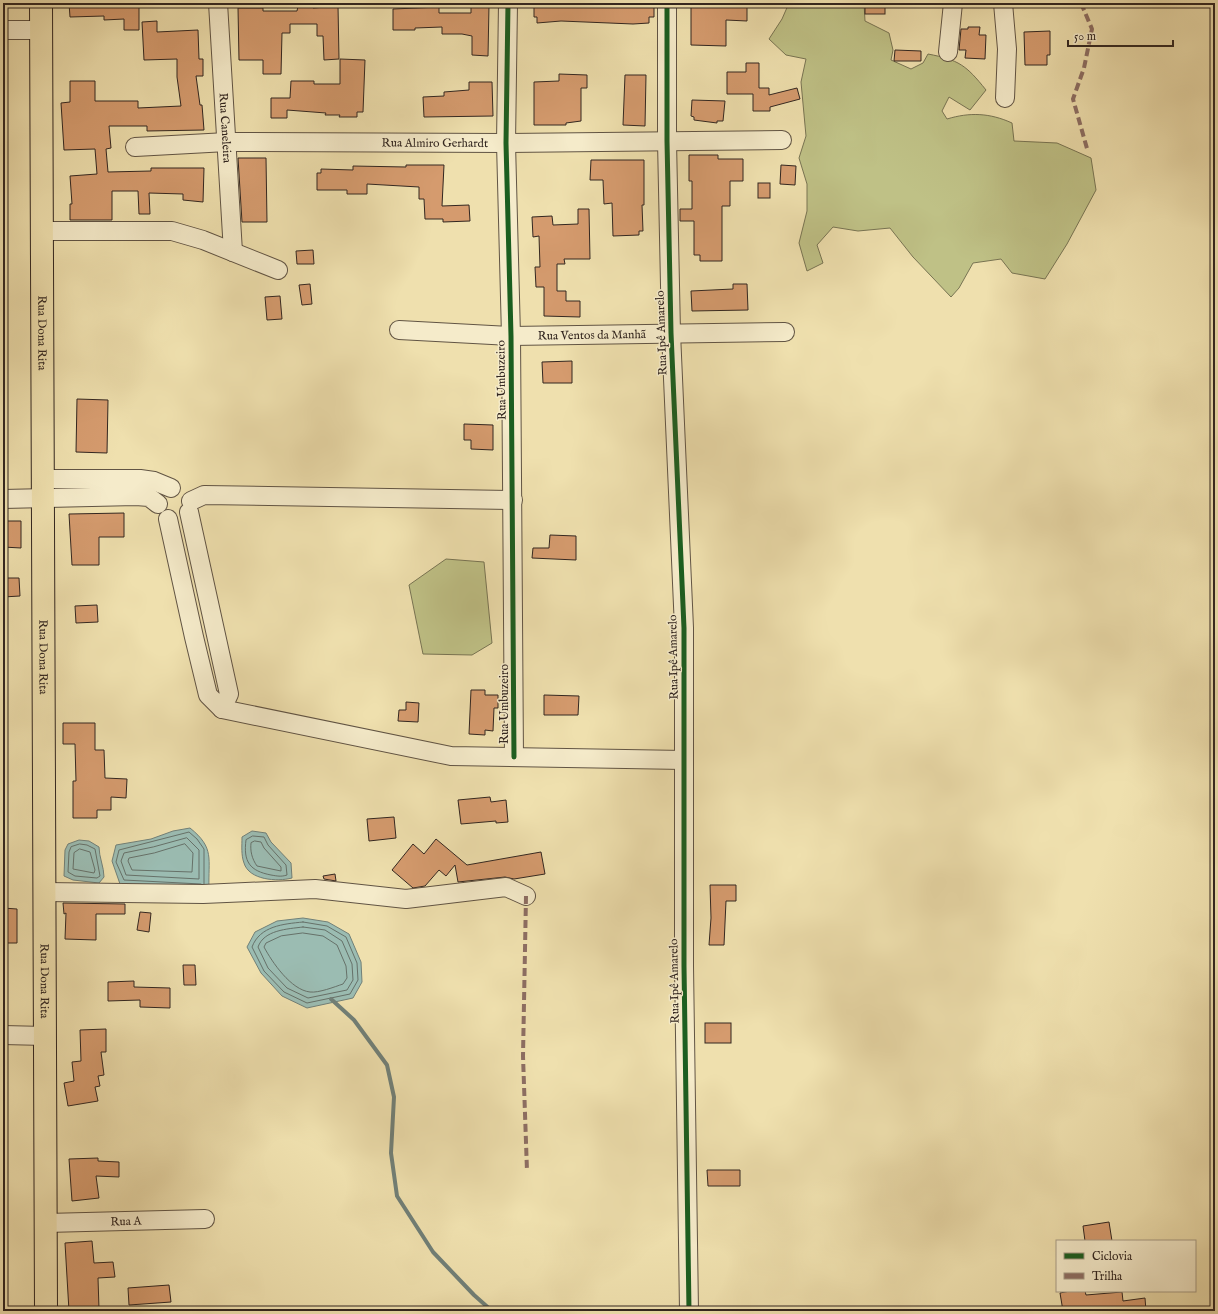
<svg xmlns="http://www.w3.org/2000/svg" width="1218" height="1314" font-family="'IM FELL English',serif">
  <rect width="100%" height="100%" fill="#efe0ae"/>
  <filter id="stains"><feTurbulence type="fractalNoise" baseFrequency=".005" numOctaves="4"/><feColorMatrix values="0 0 0 0 .2 0 0 0 0 .09 0 0 0 0 .02 0 0 0 .5 -.17"/></filter>
  <radialGradient id="worn" r=".72"><stop offset=".6" stop-color="#630" stop-opacity="0"/><stop offset="1" stop-color="#630" stop-opacity=".3"/></radialGradient>
  <g fill="#bfc186" stroke="#787453">
    <path d="M 789,3 L 864,3 L 865,21 L 889,33 L 893,50 L 891,60 L 911,69 L 923,63 L 928,54 C 959,60 966,65 986,90 L 970,110 L 949,97 L 942,111 L 947,119 C 970,112 990,113 1012,123 L 1014,141 L 1057,143 L 1091,158 L 1096,190 L 1067,244 L 1045,279 L 1012,273 L 1001,259 L 973,263 L 959,288 L 951,297 L 913,257 L 890,228 L 858,231 L 833,227 L 817,245 L 823,263 L 807,271 L 799,243 L 807,211 L 807,184 L 799,158 L 806,136 L 801,82 L 806,59 L 786,55 L 769,39 L 782,19 Z"/>
    <path d="M 446,559 L 484,562 L 492,643 L 472,655 L 423,654 L 409,585 Z"/>
  </g>
  <g fill="#9bbcb2" stroke="#718078">
    <path d="M 190,828 C 215,848 208,859 209,888 L 120,884 L 112,861 L 116,845 L 151,839 L 173,831 Z"/>
    <path d="M 252,831 L 266,833 L 271,842 L 291,863 L 292,878 C 277,882 249,880 244,863 C 241,855 242,846 242,837 Z"/>
    <path d="M 79,840 L 89,841 L 99,847 C 99,857 104,867 104,877 L 99,883 L 73,880 L 64,876 L 65,850 L 68,844 Z"/>
    <path d="M 303,918 L 328,922 L 349,934 L 361,962 L 362,982 L 353,998 L 307,1008 L 282,996 L 261,973 L 247,947 L 255,932 L 277,921 Z"/>
  </g>
  <g fill="none" stroke-linecap="round" stroke-linejoin="round">
    <g stroke="#667169" stroke-width="1">
      <path d="M 253,836 L 264,837 L 268,845 L 286,865 L 287,875 C 281,877 277,876 271,875 C 250,871 243,862 246,840 Z"/>
      <path d="M 187,838 L 199,850 L 199,879 L 126,875 L 121,861 L 124,853 L 153,847 Z"/>
      <path d="M 255,841 L 261,842 L 264,848 L 281,867 L 281,871 L 257,866 C 252,859 250,851 251,843 Z"/>
      <path d="M 80,844 L 87,845 L 95,849 L 100,876 L 97,878 L 75,876 L 68,872 L 69,852 L 71,847 Z"/>
      <path d="M 185,844 L 193,853 L 192,872 L 132,870 L 128,861 L 129,858 L 154,853 Z"/>
      <path d="M 80,849 L 90,852 L 95,870 L 94,873 L 73,869 L 74,853 Z"/>
      <path d="M 201,884 L 124,880 L 116,862 L 119,850 L 189,832 L 197,839 L 204,849 L 204,884"/>
      <path d="M 303,922 L 327,926 L 346,937 L 357,963 L 358,980 L 350,994 L 307,1003 L 284,992 L 264,971 L 252,947 C 260,926 283,924 303,922 Z"/>
      <path d="M 303,927 L 325,930 L 342,941 L 352,964 L 353,980 L 347,990 L 308,998 L 287,988 L 268,968 L 258,947 C 264,930 287,929 303,927 Z"/>
      <path d="M 303,933 L 323,936 L 337,945 L 346,966 L 347,978 L 343,984 C 334,987 319,993 310,992 C 291,990 272,962 264,947 L 266,943 L 281,936 Z"/>
    </g>
    <path stroke="#718078" stroke-width="4" d="M 331,999 L 354,1020 L 387,1065 L 394,1097 L 391,1153 L 397,1196 L 433,1252 L 474,1295 L 492,1311"/>
  </g>
  <g fill="#d59b6e" stroke="#322620">
    <path d="M 69,3 L 139,3 L 139,30 L 124,30 L 124,19 L 104,20 L 104,16 L 70,17 Z"/>
    <path d="M 575,3 L 654,3 L 654,17 L 649,17 L 649,23 L 633,24 L 561,21 L 537,23 L 537,17 L 534,17 L 534,4 Z"/>
    <path d="M 691,3 L 747,5 L 747,21 L 726,20 L 726,46 L 691,45 Z"/>
    <rect x="865" y="3" width="20" height="11"/>
    <path d="M 489,5 L 488,56 L 472,55 L 472,36 L 462,34 L 442,34 L 442,27 L 415,28 L 415,30 L 393,30 L 393,9 L 439,7 L 439,13 L 471,13 L 471,6 Z"/>
    <path d="M 298,6 L 313,6 L 313,8 L 338,6 L 339,59 L 324,60 L 323,36 L 317,36 L 317,24 L 290,24 L 290,33 L 282,33 L 281,74 L 263,74 L 263,60 L 239,60 L 238,8 L 263,8 L 263,11 L 297,11 Z"/>
    <path d="M 157,21 L 157,32 L 198,30 L 199,59 L 203,59 L 203,76 L 196,76 L 200,105 L 202,105 L 204,130 L 147,131 L 147,126 L 109,126 L 111,148 L 106,149 L 108,172 L 151,171 L 151,168 L 204,168 L 203,202 L 183,200 L 183,194 L 149,193 L 150,214 L 139,214 L 138,191 L 112,191 L 112,220 L 70,220 L 70,204 L 72,204 L 70,176 L 97,174 L 95,149 L 64,150 L 61,103 L 70,102 L 70,81 L 95,81 L 95,101 L 138,101 L 138,108 L 181,106 L 177,77 L 177,59 L 144,60 L 142,22 Z"/>
    <path d="M 968,27 L 980,27 L 979,35 L 986,35 L 985,59 L 965,58 L 966,50 L 959,50 L 961,29 L 968,29 Z"/>
    <path d="M 1050,31 L 1050,55 L 1047,55 L 1047,65 L 1025,65 L 1024,32 Z"/>
    <path d="M 895,50 L 921,51 L 921,61 L 894,61 Z"/>
    <path d="M 340,59 L 365,60 L 363,112 L 357,112 L 357,117 L 339,117 L 340,115 L 325,115 L 326,113 L 287,110 L 287,118 L 271,118 L 271,98 L 290,98 L 291,81 L 314,81 L 314,84 L 340,84 Z"/>
    <path d="M 746,63 L 759,63 L 759,88 L 769,88 L 769,95 L 797,88 L 800,99 L 770,107 L 770,111 L 753,111 L 753,94 L 727,94 L 727,72 L 746,72 Z"/>
    <path d="M 559,74 L 587,75 L 587,88 L 581,88 L 581,121 L 566,123 L 566,125 L 534,125 L 534,82 L 559,81 Z"/>
    <path d="M 625,75 L 646,75 L 645,126 L 623,125 Z"/>
    <path d="M 469,82 L 492,82 L 493,116 L 424,117 L 423,97 L 444,96 L 444,92 L 469,90 Z"/>
    <path d="M 692,100 L 725,101 L 723,121 L 717,121 L 717,123 L 694,120 L 694,117 L 691,116 Z"/>
    <path d="M 689,155 L 718,155 L 718,159 L 743,159 L 743,181 L 730,181 L 730,206 L 722,206 L 722,261 L 700,261 L 700,255 L 694,255 L 694,221 L 680,221 L 680,209 L 692,209 L 692,181 L 689,181 Z"/>
    <path d="M 238,158 L 266,158 L 267,222 L 242,222 Z"/>
    <path d="M 591,160 L 644,160 L 644,205 L 642,205 L 643,231 L 639,231 L 639,235 L 613,236 L 612,203 L 604,204 L 603,180 L 590,180 Z"/>
    <path d="M 406,165 L 444,165 L 442,206 L 469,205 L 470,221 L 443,222 L 443,219 L 425,219 L 424,199 L 419,199 L 419,187 L 367,184 L 367,194 L 347,194 L 347,190 L 317,190 L 317,173 L 321,173 L 321,169 L 353,170 L 353,166 L 406,167 Z"/>
    <path d="M 781,165 L 796,166 L 795,185 L 780,184 Z"/>
    <rect x="758" y="183" width="12" height="15"/>
    <path d="M 578,209 L 589,209 L 590,259 L 564,259 L 565,264 L 557,264 L 557,291 L 566,291 L 566,301 L 580,301 L 580,317 L 544,316 L 544,287 L 536,287 L 535,267 L 540,267 L 539,236 L 533,237 L 532,217 L 552,216 L 553,225 L 578,224 Z"/>
    <path d="M 313,250 L 314,264 L 297,264 L 296,251 Z"/>
    <path d="M 310,284 L 312,304 L 302,305 L 299,285 Z"/>
    <path d="M 733,284 L 747,284 L 748,310 L 692,311 L 691,291 L 733,289 Z"/>
    <path d="M 280,296 L 282,319 L 267,320 L 265,297 Z"/>
    <path d="M 572,361 L 572,383 L 543,383 L 542,362 Z"/>
    <path d="M 77,399 L 108,400 L 107,453 L 76,452 Z"/>
    <path d="M 464,424 L 493,425 L 493,450 L 471,449 L 471,440 L 464,440 Z"/>
    <path d="M 124,513 L 124,537 L 99,537 L 99,565 L 72,565 L 69,514 Z"/>
    <path d="M 3,521 L 21,521 L 21,548 L 3,547 Z"/>
    <path d="M 550,535 L 576,536 L 576,560 L 532,558 L 533,548 L 549,548 Z"/>
    <path d="M 3,578 L 19,578 L 20,596 L 3,597 Z"/>
    <path d="M 97,605 L 98,622 L 76,623 L 75,606 Z"/>
    <path d="M 471,690 L 485,690 L 485,695 L 498,695 L 498,708 L 494,708 L 493,731 L 485,730 L 485,735 L 469,734 Z"/>
    <path d="M 544,695 L 579,696 L 578,715 L 544,715 Z"/>
    <path d="M 406,702 L 419,703 L 418,722 L 398,721 L 399,710 L 406,710 Z"/>
    <path d="M 63,723 L 95,723 L 95,750 L 104,750 L 105,778 L 127,779 L 126,798 L 111,797 L 111,810 L 97,810 L 97,818 L 73,818 L 73,781 L 76,781 L 75,744 L 63,744 Z"/>
    <path d="M 490,797 L 491,802 L 506,800 L 508,822 L 496,823 L 496,821 L 461,824 L 458,800 Z"/>
    <path d="M 394,817 L 396,838 L 369,841 L 367,819 Z"/>
    <path d="M 436,839 L 467,865 L 541,852 L 545,874 L 514,879 L 505,877 L 458,882 L 455,865 L 446,876 L 439,870 L 425,886 L 413,888 L 392,870 L 413,844 L 424,854 Z"/>
    <path d="M 335,874 L 336,881 L 324,879 L 323,876 Z"/>
    <path d="M 710,885 L 736,885 L 736,901 L 726,901 L 724,945 L 709,945 L 711,918 Z"/>
    <path d="M 63,903 L 125,904 L 125,914 L 96,914 L 96,940 L 65,939 L 66,913 L 64,914 Z"/>
    <path d="M 3,908 L 17,909 L 17,943 L 3,943 Z"/>
    <path d="M 140,912 L 151,913 L 149,932 L 137,930 Z"/>
    <path d="M 183,965 L 195,965 L 196,985 L 184,985 Z"/>
    <path d="M 134,981 L 134,987 L 170,988 L 170,1008 L 140,1007 L 140,1000 L 108,1001 L 108,982 Z"/>
    <rect x="705" y="1023" width="26" height="20"/>
    <path d="M 106,1029 L 106,1052 L 101,1052 L 104,1075 L 98,1076 L 100,1086 L 95,1087 L 98,1101 L 68,1106 L 64,1083 L 74,1081 L 72,1062 L 81,1061 L 80,1030 Z"/>
    <path d="M 98,1158 L 98,1161 L 119,1162 L 119,1177 L 96,1176 L 99,1198 L 72,1201 L 69,1159 Z"/>
    <path d="M 707,1170 L 740,1170 L 740,1186 L 708,1186 Z"/>
    <path d="M 1109,1222 L 1112,1241 L 1085,1241 L 1083,1226 Z"/>
    <path d="M 92,1241 L 94,1263 L 113,1262 L 115,1277 L 98,1278 L 99,1309 L 69,1311 L 65,1243 Z"/>
    <path d="M 169,1285 L 171,1302 L 129,1305 L 128,1288 Z"/>
    <path d="M 1070,1291 L 1085,1291 L 1086,1295 L 1122,1292 L 1123,1301 L 1145,1298 L 1146,1311 L 1063,1311 L 1060,1293 Z"/>
  </g>
  <g fill="none" stroke-linecap="round" stroke-linejoin="round">
    <g stroke="#615444" stroke-width="20">
      <g id="minor">
        <path id="s1" d="M 218,3 L 233,252"/>
        <path d="M 508,3 L 506,143 L 511,336 L 514,757"/>
        <path d="M 667,3 L 667,141 L 671,333 L 684,628 L 684,966 L 689,1311"/>
        <path d="M 1003,3 L 1007,49 L 1005,98"/>
        <path d="M 3,30 L 41,30"/>
        <path d="M 948,52 L 953,3"/>
        <path id="s2" d="M 135,147 L 227,142 L 506,143 L 782,140"/>
        <path d="M 43,231 L 172,231 L 203,240 L 278,270"/>
        <path id="s3" d="M 399,330 L 511,336 L 785,332"/>
        <path d="M 43,479 L 140,479 L 154,481 L 171,488"/>
        <path d="M 3,499 L 136,496 L 149,497 L 158,504"/>
        <path d="M 191,501 L 204,495 L 513,500"/>
        <path d="M 189,512 L 229,694 L 222,709"/>
        <path d="M 168,519 L 194,637 L 208,695 L 222,709 L 451,756 L 684,760"/>
        <path d="M 45,892 L 203,894 L 315,889 L 406,899 L 506,887 L 526,896"/>
        <path d="M 3,1035 L 45,1036"/>
        <path id="s4" d="M 46,1223 L 205,1219"/>
      </g>
    </g>
    <g stroke="#322620" stroke-width="24">
      <g id="major">
        <path id="s5" d="M 41,3 L 46,1311"/>
      </g>
    </g>
    <use href="#minor" stroke="#f5ebca" stroke-width="18"/>
    <use href="#major" stroke="#efe0ae" stroke-width="22"/>
    <g stroke="#8d6e63" stroke-width="4" stroke-dasharray="8 4" stroke-linecap="butt">
      <path d="M 1081,3 L 1092,29 L 1084,68 L 1073,99 L 1088,152"/>
      <path d="M 526,896 L 523,1056 L 527,1171"/>
    </g>
    <g stroke="#f5ebca" stroke-width="8">
      <g id="cycleway">
        <path d="M 508,3 L 506,143 L 511,336 L 514,757"/>
        <path d="M 667,3 L 667,141 L 671,333 L 684,628 L 684,966 L 689,1311"/>
      </g>
    </g>
    <use href="#cycleway" stroke="#1b5e20" stroke-width="5"/>
  </g>
  <g text-anchor="middle" stroke-width="3" stroke-linejoin="round" paint-order="stroke">
    <g font-size="12" fill="#322620" stroke="#f5ebca">
      <text dy="4" stroke="none"><textPath href="#s1" startOffset="125">Rua Caneleira</textPath></text>
      <text dy="4" stroke="none"><textPath href="#s2" startOffset="300">Rua Almiro Gerhardt</textPath></text>
      <text dy="4" stroke="none"><textPath href="#s5" startOffset="330">Rua Dona Rita</textPath></text>
      <text transform="translate(661 333) rotate(-92)" y="4">Rua Ipê Amarelo</text>
      <text dy="4" stroke="none"><textPath href="#s3" startOffset="193">Rua Ventos da Manhã</textPath></text>
      <text transform="translate(501 380) rotate(-91)" y="4">Rua Umbuzeiro</text>
      <text dy="4" stroke="none"><textPath href="#s5" startOffset="654">Rua Dona Rita</textPath></text>
      <text transform="translate(673 657) rotate(-91)" y="4">Rua Ipê Amarelo</text>
      <text transform="translate(504 704) rotate(-90)" y="4">Rua Umbuzeiro</text>
      <text dy="4" stroke="none"><textPath href="#s5" startOffset="978">Rua Dona Rita</textPath></text>
      <text transform="translate(674 981) rotate(-91)" y="4">Rua Ipê Amarelo</text>
      <text dy="4" stroke="none"><textPath href="#s4" startOffset="80">Rua A</textPath></text>
    </g>
  </g>
  <rect width="1218" height="1314" fill="none" stroke="#efe0ae" stroke-width="16"/>
  <rect x="4" y="4" width="1210" height="1306" fill="none" stroke="#322620" stroke-width="2"/>
  <rect x="8" y="8" width="1202" height="1298" fill="none" stroke="#322620"/>
  <rect x="1056" y="1240" width="140" height="52" fill="#f5ebca" stroke="#a79c86"/>
  <rect x="1064" y="1253" width="20" height="6" fill="#1b5e20" stroke="#a79c86"/>
  <text x="1092" y="1260" font-size="12" fill="#322620">Ciclovia</text>
  <rect x="1064" y="1273" width="20" height="6" fill="#8d6e63" stroke="#a79c86"/>
  <text x="1092" y="1280" font-size="12" fill="#322620">Trilha</text>
  <path d="M1068 40v6h105v-6" fill="none" stroke="#322620" stroke-width="2"/>
  <text x="1074" y="40" font-size="12" fill="#322620" stroke="#f5ebca" stroke-width="3" paint-order="stroke">50 m</text>
  <rect width="100%" height="100%" filter="url(#stains)"/>
  <rect width="100%" height="100%" fill="url(#worn)"/>
</svg>
